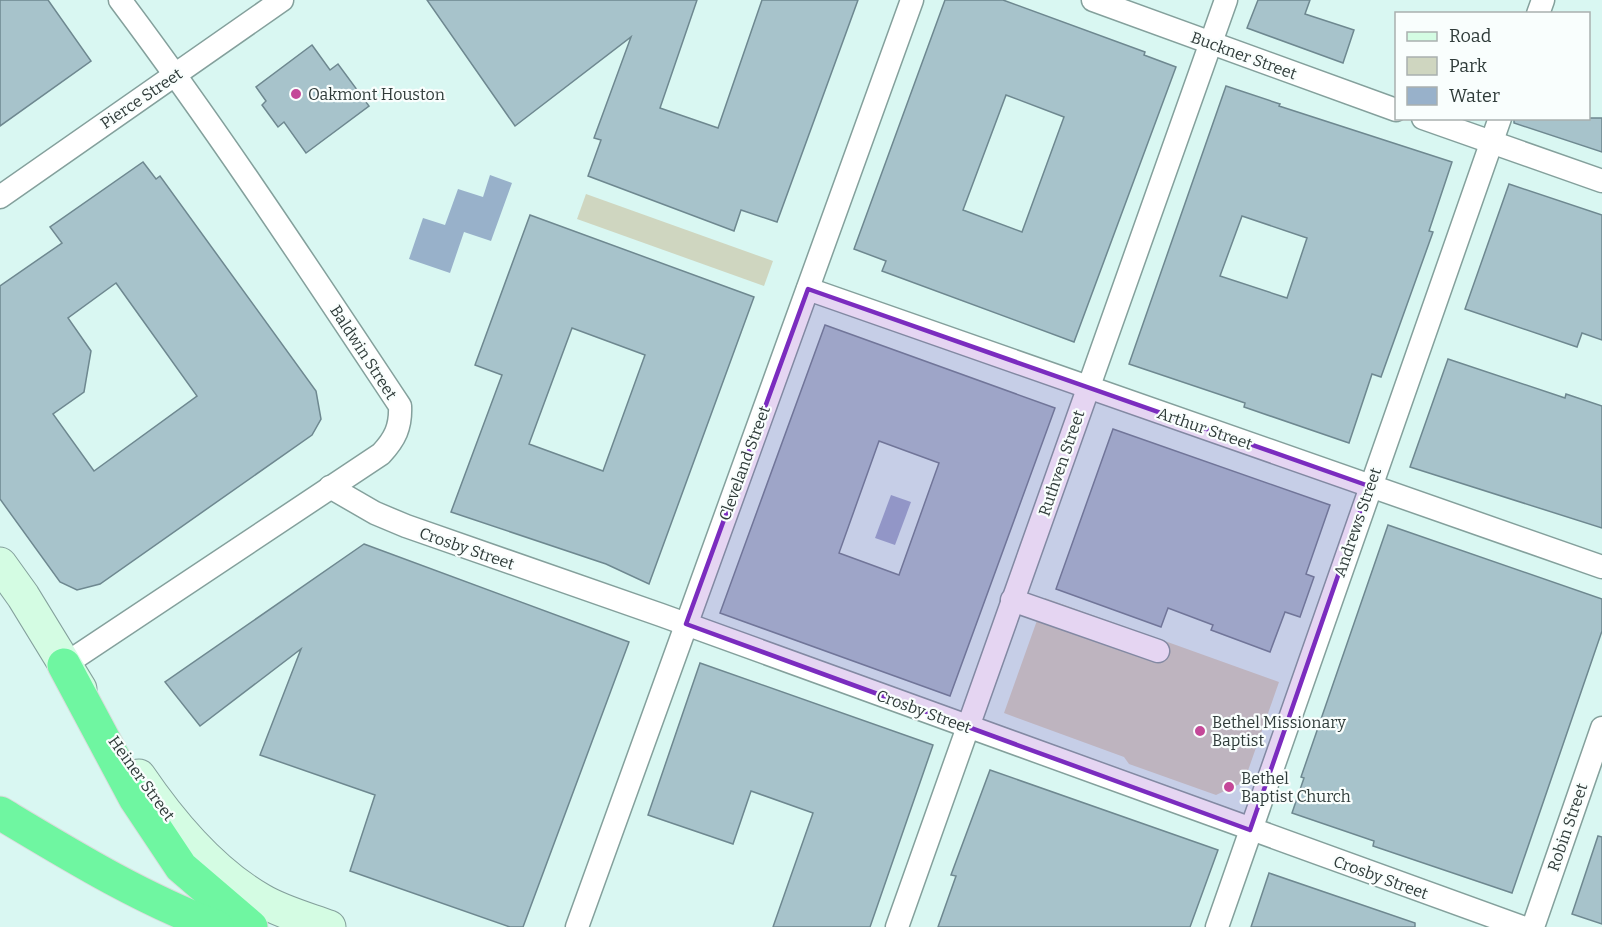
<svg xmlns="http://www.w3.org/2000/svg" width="1602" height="927" font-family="Bitter,serif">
  <rect width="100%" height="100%" fill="#d9f7f2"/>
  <g fill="#cfd6c0">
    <path d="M 586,194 L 773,261 L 764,286 L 577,219 Z"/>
    <path d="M 1045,598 L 1279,682 L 1244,782 L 1216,795 L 1129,764 L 1124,757 L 1004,713 Z"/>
  </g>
  <g fill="#98b1ca">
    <path d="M 490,175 L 512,183 L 491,241 L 464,232 L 450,273 L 409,259 L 423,218 L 445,225 L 458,189 L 483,197 Z"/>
    <path d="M 891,495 L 911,502 L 895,545 L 875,538 Z"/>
  </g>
  <g fill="#a7c3cb" stroke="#6e8890" stroke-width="1.5" fill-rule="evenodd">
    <path d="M 0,0 L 48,0 L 91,61 L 0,126 Z"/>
    <path d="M 427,0 L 697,0 L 660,108 L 718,128 L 762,0 L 858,0 L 777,222 L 741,210 L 734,231 L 588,176 L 601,140 L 594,138 L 631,37 L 515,126 Z"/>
    <path d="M 945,0 L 1003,0 L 1145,52 L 1144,55 L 1176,67 L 1074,342 L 882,271 L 886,261 L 854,249 ZM 1006,95 L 1064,117 L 1022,232 L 963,210 Z"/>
    <path d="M 1258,0 L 1310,0 L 1305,14 L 1354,30 L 1343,63 L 1247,28 Z"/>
    <path d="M 312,45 L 330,70 L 338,64 L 369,106 L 306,153 L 284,122 L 278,127 L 262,105 L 266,101 L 256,87 Z"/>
    <path d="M 1226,86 L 1280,104 L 1279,106 L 1452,162 L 1429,231 L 1433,232 L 1381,377 L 1372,374 L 1349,443 L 1244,407 L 1245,403 L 1129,364 ZM 1242,216 L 1307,238 L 1287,298 L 1220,276 Z"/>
    <path d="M 1514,118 L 1602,118 L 1602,152 L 1514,123 Z"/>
    <path d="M 143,162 L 156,179 L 160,176 L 316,391 L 321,419 L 312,435 L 100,584 L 77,590 L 60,582 L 0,499 L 0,286 L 62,243 L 50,227 ZM 116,283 L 197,396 L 94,471 L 53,414 L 84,392 L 91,351 L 68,318 Z"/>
    <path d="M 1509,184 L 1602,215 L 1602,340 L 1582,333 L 1577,347 L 1465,309 Z"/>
    <path d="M 530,215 L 754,297 L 649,584 L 606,564 L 451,512 L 502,375 L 475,365 ZM 572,328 L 645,355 L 603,471 L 529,444 Z"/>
    <path d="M 825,325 L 1055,408 L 950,696 L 720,613 ZM 879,441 L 939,463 L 899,575 L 839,553 Z"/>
    <path d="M 1448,359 L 1565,398 L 1566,394 L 1602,406 L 1602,528 L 1410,467 Z"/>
    <path d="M 1113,429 L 1330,505 L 1306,574 L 1314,577 L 1300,617 L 1285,612 L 1270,652 L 1211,630 L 1213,625 L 1168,608 L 1161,627 L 1056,589 Z"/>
    <path d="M 1388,525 L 1602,599 L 1602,631 L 1512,893 L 1373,846 L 1374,841 L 1292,813 L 1304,778 L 1301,777 Z"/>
    <path d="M 364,544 L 629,642 L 523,927 L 510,927 L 350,871 L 375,795 L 260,755 L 301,649 L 200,726 L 165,682 Z"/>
    <path d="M 700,663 L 933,745 L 870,927 L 773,927 L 813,813 L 751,791 L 733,844 L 648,815 Z"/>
    <path d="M 990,770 L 1218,850 L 1190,927 L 938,927 L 956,876 L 951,875 Z"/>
    <path d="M 1598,836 L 1602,837 L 1602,924 L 1572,914 Z"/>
    <path d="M 1269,873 L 1415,923 L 1415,927 L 1251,927 Z"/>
  </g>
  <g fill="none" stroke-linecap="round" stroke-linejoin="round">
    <g stroke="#84a09c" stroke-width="25">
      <g id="street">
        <path d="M 1093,0 L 1396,110"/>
        <path d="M 1538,14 L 1543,0"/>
        <path d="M 1423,118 L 1602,181"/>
        <path d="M 0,197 L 282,0"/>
        <path d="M 808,289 L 1602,567"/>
        <path d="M 330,487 L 375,513 L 406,526 L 661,615 L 1522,927"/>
        <path d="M 1012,600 L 1158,651"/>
        <path d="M 64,665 L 381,454 C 395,439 401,427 400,406 C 309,269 219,132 120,0"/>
        <path d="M 577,927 L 912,0"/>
        <path d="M 897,927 L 1226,0"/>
        <path d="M 1217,927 L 1500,118"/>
        <path d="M 1533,927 L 1602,728"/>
      </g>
    </g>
    <g stroke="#84a09c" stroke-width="35">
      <g id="secondary">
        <path d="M 0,564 L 23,596 L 80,689"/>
        <path d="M 139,776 C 171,823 211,871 261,900 C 281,912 307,919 329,927"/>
      </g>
    </g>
    <g stroke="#dadcdc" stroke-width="35">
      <g id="highway">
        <path d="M 64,665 L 135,798 L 181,867 L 251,927"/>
        <path d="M 0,813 C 70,855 140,898 217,927"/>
      </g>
    </g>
    <use href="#street" stroke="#fff" stroke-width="22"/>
    <use href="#secondary" stroke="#d4fce3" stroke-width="33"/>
    <use href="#highway" stroke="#6ff6a1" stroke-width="33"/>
  </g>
  <path fill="#7b2cbf" fill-opacity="0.2" stroke="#7b2cbf" stroke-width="4.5" stroke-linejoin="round" d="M 808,289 L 1369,486 L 1250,830 L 686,624 Z"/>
  <g fill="#c44898" stroke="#f9fefd" stroke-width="2">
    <circle cx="296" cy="94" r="6"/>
    <circle cx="1200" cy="731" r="6"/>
    <circle cx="1229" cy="787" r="6"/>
  </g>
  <g text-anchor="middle" stroke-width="4.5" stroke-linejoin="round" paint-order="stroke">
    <g font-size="16" fill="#303c3a" stroke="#f9fefd">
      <text transform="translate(1244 55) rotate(20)" y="6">Buckner Street</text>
      <text transform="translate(141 98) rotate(-34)" y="6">Pierce Street</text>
      <text transform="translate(364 352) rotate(57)" y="6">Baldwin Street</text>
      <text transform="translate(1205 428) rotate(19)" y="6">Arthur Street</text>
      <text transform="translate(744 463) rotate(-70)" y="6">Cleveland Street</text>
      <text transform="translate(1061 463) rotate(-71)" y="6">Ruthven Street</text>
      <text transform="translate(1357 522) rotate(-71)" y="6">Andrews Street</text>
      <text transform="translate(467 548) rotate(19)" y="6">Crosby Street</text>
      <text transform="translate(924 711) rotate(20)" y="6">Crosby Street</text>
      <text transform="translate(142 778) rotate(54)" y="6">Heiner Street</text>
      <text transform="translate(1567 827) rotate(-71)" y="6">Robin Street</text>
      <text transform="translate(1381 877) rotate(20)" y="6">Crosby Street</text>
    </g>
    <g font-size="16" fill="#303c3a" stroke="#f9fefd" text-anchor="start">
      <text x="308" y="100">Oakmont Houston</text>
      <text x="1212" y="728">Bethel Missionary<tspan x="1212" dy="18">Baptist</tspan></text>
      <text x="1241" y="784">Bethel<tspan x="1241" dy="18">Baptist Church</tspan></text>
    </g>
  </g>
  <rect x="1395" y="12" width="195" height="108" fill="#f9fefd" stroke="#a9b0af" stroke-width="1.5"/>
  <rect x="1407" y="32" width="30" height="9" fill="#d4fce3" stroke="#a9b0af" stroke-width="1.5"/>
  <text x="1449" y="42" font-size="18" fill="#303c3a">Road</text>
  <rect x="1407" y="57" width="30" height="18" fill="#cfd6c0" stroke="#a9b0af" stroke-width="1.5"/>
  <text x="1449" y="72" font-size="18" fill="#303c3a">Park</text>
  <rect x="1407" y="87" width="30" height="18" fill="#98b1ca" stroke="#a9b0af" stroke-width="1.5"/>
  <text x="1449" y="102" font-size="18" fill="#303c3a">Water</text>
</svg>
